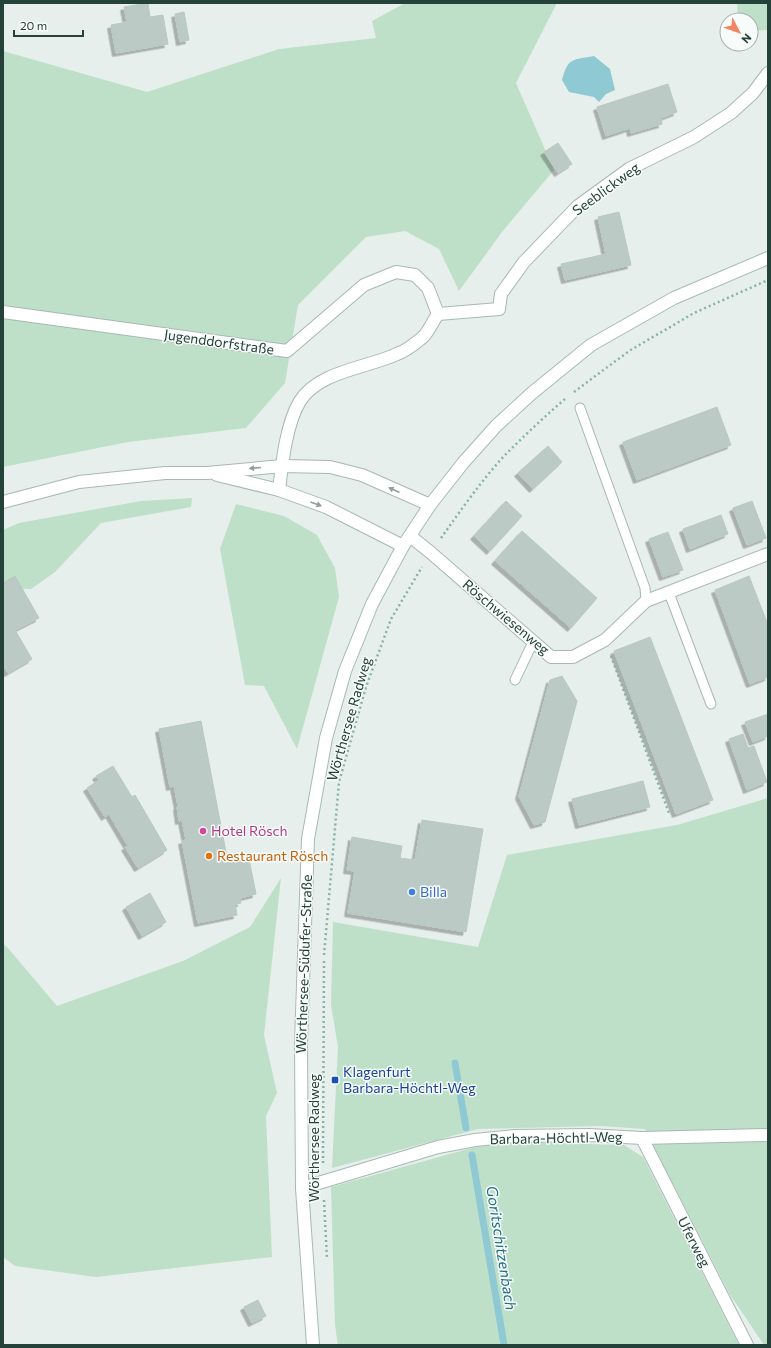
<svg xmlns="http://www.w3.org/2000/svg" width="771" height="1348" font-family="Commissioner,sans-serif">
  <defs>
    <filter id="shadow"><feDropShadow dx="-3.5" dy="3.5" stdDeviation="0" flood-color="#0004"/></filter>
  </defs>
  <rect width="100%" height="100%" fill="#e6efeb"/>
  <g fill="#bfe0c8">
    <path d="M 405,3 L 557,3 L 516,83 L 554,170 L 502,232 L 459,291 L 439,249 L 405,231 L 366,237 L 298,305 L 285,383 L 246,428 L 128,442 L 3,467 L 3,51 L 147,92 L 279,49 L 376,38 L 372,21 Z"/>
    <path d="M 737,3 L 768,3 L 768,30 L 751,31 L 751,20 L 738,20 Z"/>
    <path d="M 192,498 L 191,507 L 101,523 L 55,572 L 31,589 L 3,588 L 3,530 L 19,523 L 141,501 Z"/>
    <path d="M 236,504 L 284,516 L 317,535 L 335,568 L 339,597 L 297,749 L 264,686 L 245,685 L 220,549 Z"/>
    <path d="M 768,798 L 768,1345 L 764,1345 L 729,1293 L 645,1129 L 601,1126 L 478,1129 L 332,1168 L 338,1047 L 331,1005 L 333,922 L 478,947 L 507,855 L 677,825 Z"/>
    <path d="M 281,878 L 264,1035 L 277,1093 L 266,1116 L 272,1257 L 96,1277 L 15,1266 L 3,1257 L 3,944 L 8,948 L 57,1006 L 183,961 L 250,927 Z"/>
    <path d="M 518,1142 L 624,1145 L 643,1157 L 739,1345 L 338,1345 L 335,1325 L 331,1187 L 475,1147 Z"/>
  </g>
  <path fill="#8ec9d4" d="M 594,56 L 610,69 L 615,90 L 606,94 L 599,102 L 594,97 L 569,92 L 562,80 C 568,57 573,60 594,56 Z"/>
  <g fill="none" stroke-linecap="round" stroke-linejoin="round">
    <g stroke="#8ec9d4" stroke-width="7">
      <path d="M 455,1063 L 466,1128"/>
      <path d="M 472,1155 L 504,1345"/>
    </g>
  </g>
  <g fill="#bbcac4" stroke="#b8c9c2" filter="url(#shadow)">
    <path d="M 148,3 L 150,17 L 163,15 L 168,44 L 116,53 L 111,25 L 127,22 L 124,7 Z"/>
    <path d="M 184,12 L 189,40 L 180,42 L 175,14 Z"/>
    <path d="M 668,84 L 677,112 L 661,118 L 662,124 L 631,133 L 630,128 L 606,136 L 597,107 Z"/>
    <path d="M 558,143 L 572,164 L 558,173 L 544,152 Z"/>
    <path d="M 619,212 L 631,265 L 565,280 L 561,264 L 606,254 L 598,217 Z"/>
    <path d="M 717,407 L 731,445 L 637,480 L 623,442 Z"/>
    <path d="M 548,446 L 562,462 L 533,489 L 518,473 Z"/>
    <path d="M 506,501 L 522,516 L 490,551 L 474,536 Z"/>
    <path d="M 752,501 L 766,538 L 747,545 L 733,508 Z"/>
    <path d="M 721,515 L 728,534 L 690,549 L 683,529 Z"/>
    <path d="M 522,531 L 597,598 L 571,628 L 495,561 Z"/>
    <path d="M 668,532 L 683,570 L 663,577 L 649,539 Z"/>
    <path d="M 15,576 L 39,618 L 15,630 L 32,659 L 8,673 L 3,665 L 3,597 L 4,596 L 3,593 L 3,583 Z"/>
    <path d="M 749,576 L 768,625 L 768,677 L 750,684 L 715,590 Z"/>
    <path d="M 650,637 L 713,800 L 676,814 L 614,651 Z"/>
    <path d="M 562,676 L 577,701 L 545,822 L 534,825 L 519,796 L 550,680 Z"/>
    <path d="M 768,714 L 768,736 L 753,742 L 745,722 Z"/>
    <path d="M 201,721 L 228,863 L 249,859 L 256,894 L 240,898 L 241,903 L 235,904 L 237,915 L 198,923 L 182,841 L 186,840 L 182,820 L 179,821 L 177,807 L 178,806 L 174,786 L 170,787 L 159,729 Z"/>
    <path d="M 743,734 L 748,748 L 754,746 L 767,782 L 747,790 L 729,739 Z"/>
    <path d="M 113,766 L 132,797 L 135,795 L 167,850 L 138,868 L 125,847 L 128,846 L 109,814 L 105,817 L 87,788 L 99,780 L 96,776 Z"/>
    <path d="M 643,781 L 650,807 L 579,825 L 572,799 Z"/>
    <path d="M 422,820 L 483,829 L 466,932 L 348,913 L 355,871 L 347,870 L 352,837 L 402,846 L 400,858 L 415,860 Z"/>
    <path d="M 150,893 L 166,922 L 142,936 L 126,907 Z"/>
    <path d="M 258,1300 L 266,1316 L 252,1323 L 244,1307 Z"/>
  </g>
  <g fill="none" stroke-linecap="round" stroke-linejoin="round">
    <g stroke="#a8b8b2" stroke-width="11">
      <g id="service">
        <path d="M 580,408 L 645,588 L 646,601"/>
        <path d="M 669,593 L 711,704"/>
        <path d="M 515,680 L 533,642"/>
      </g>
    </g>
    <g stroke="#a8b8b2" stroke-width="14">
      <g id="minor">
        <path d="M 3,312 L 287,351 L 364,285 L 396,272 L 415,275 L 428,288 L 438,314"/>
        <path d="M 438,314 L 499,309 L 501,294 L 524,262 L 578,206 L 629,169 L 694,137 L 731,113 L 753,93 L 768,73"/>
        <path d="M 279,490 C 282,464 286,424 300,401 C 319,371 367,368 397,354 C 406,351 416,343 423,337 C 429,331 433,321 438,314"/>
        <path d="M 410,536 L 430,552 L 551,657 L 573,657 L 605,640 L 646,601 L 768,554"/>
        <path d="M 642,1138 L 747,1345"/>
        <path d="M 302,1188 L 438,1147 L 475,1140 L 515,1136 L 589,1135 L 642,1138 L 768,1135"/>
      </g>
    </g>
    <g stroke="#a8b8b2" stroke-width="14">
      <g id="tertiary">
        <path d="M 217,475 L 279,490 L 326,507 L 403,546"/>
        <path d="M 3,502 L 79,482 L 165,473 L 207,473 L 282,466 L 330,467 L 362,475 L 430,505"/>
      </g>
    </g>
    <g stroke="#a4bbb3" stroke-width="14">
      <path id="secondary" d="M 313,1345 L 302,1188 L 301,1043 L 308,839 L 326,738 L 345,671 L 372,604 L 403,546 L 430,505 L 463,463 L 496,426 L 532,393 L 591,345 L 674,298 L 768,258"/>
    </g>
    <g stroke="#86b3a5" stroke-width="2.5" stroke-dasharray="2 3" stroke-linecap="butt">
      <path d="M 574,392 L 629,351 L 694,313 L 768,280"/>
      <path d="M 441,538 C 461,510 481,481 505,455 C 524,436 544,417 565,399"/>
      <path d="M 611,656 L 669,813"/>
      <path d="M 324,955 L 339,782 L 366,687 L 391,619 L 422,567"/>
      <path d="M 323,1163 L 324,960"/>
      <path d="M 324,1200 L 327,1259"/>
    </g>
    <use href="#service" stroke="#fff" stroke-width="9"/>
    <use href="#minor" stroke="#fff" stroke-width="12"/>
    <use href="#tertiary" stroke="#fff" stroke-width="12"/>
    <use href="#secondary" stroke="#fff" stroke-width="12"/>
  </g>
  <defs><path id="oneway-solid" d="M-6-.8H1V-3.2L6.5 0L1 3.2V.8H-6Z"/></defs>
  <g fill="#92a09c">
    <use href="#oneway-solid" transform="translate(255 468) rotate(175)"/>
    <use href="#oneway-solid" transform="translate(394 490) rotate(-156)"/>
    <use href="#oneway-solid" transform="translate(316 504) rotate(20)"/>
  </g>
  <circle fill="#d1479c" stroke="#f7fbf9" stroke-width="1.5" cx="203" cy="831" r="4"/>
  <circle fill="#e8710a" stroke="#f7fbf9" stroke-width="1.5" cx="209" cy="856" r="4"/>
  <circle fill="#3f7fe0" stroke="#f7fbf9" stroke-width="1.5" cx="412" cy="892" r="4"/>
  <rect fill="#1a4fb4" stroke="#f7fbf9" stroke-width="1.5" x="331" y="1076" width="8" height="8" rx="2"/>
  <g text-anchor="middle" stroke-width="3" stroke-linejoin="round" paint-order="stroke">
    <g font-size="14" fill="#24423a" stroke="#f7fbf9">
      <text transform="translate(606 189) rotate(-36)" y="5">Seeblickweg</text>
      <text transform="translate(219 342) rotate(8)" y="5">Jugenddorfstraße</text>
      <text transform="translate(506 617) rotate(40)" y="5">Röschwiesenweg</text>
      <text transform="translate(349 719) rotate(-74)" y="5">Wörthersee Radweg</text>
      <text transform="translate(304 964) rotate(-88)" y="5">Wörthersee-Südufer-Straße</text>
      <text transform="translate(314 1138) rotate(-90)" y="5">Wörthersee Radweg</text>
      <text transform="translate(556 1138) rotate(-1)" y="5">Barbara-Höchtl-Weg</text>
      <text transform="translate(694 1242) rotate(63)" y="5">Uferweg</text>
    </g>
    <g font-size="14" fill="#b23c85" stroke="#f7fbf9" text-anchor="start">
      <text x="211" y="836">Hotel Rösch</text>
    </g>
    <g font-size="14" fill="#c56008" stroke="#f7fbf9" text-anchor="start">
      <text x="217" y="861">Restaurant Rösch</text>
    </g>
    <g font-size="14" fill="#366cbe" stroke="#f7fbf9" text-anchor="start">
      <text x="420" y="897">Billa</text>
    </g>
    <g font-size="14" fill="#164399" stroke="#f7fbf9" text-anchor="start">
      <text x="343" y="1077">Klagenfurt<tspan x="343" dy="16">Barbara-Höchtl-Weg</tspan></text>
    </g>
    <g font-size="15" font-style="italic" fill="#1c6f80" stroke="#f7fbf9">
      <text transform="translate(501 1248) rotate(81)" y="5">Goritschitzenbach</text>
    </g>
  </g>
  <rect width="771" height="1348" fill="none" stroke="#24423a" stroke-width="8"/>
  <g transform="translate(739 32) rotate(131)"><circle r="19" fill="#f7fbf9" stroke="#a3b1ad"/>
  <path d="M0-3L7 15L0 10L-7 15Z" fill="#f4845f"/>
  <text y="-6" font-size="11" font-weight="bold" text-anchor="middle" fill="#24423a">N</text>
  </g>
  <path d="M14 30v6h69v-6" fill="none" stroke="#24423a" stroke-width="2"/>
  <text x="20" y="30" font-size="12" fill="#24423a" stroke="#f7fbf9" stroke-width="3" paint-order="stroke">20 m</text>
</svg>
